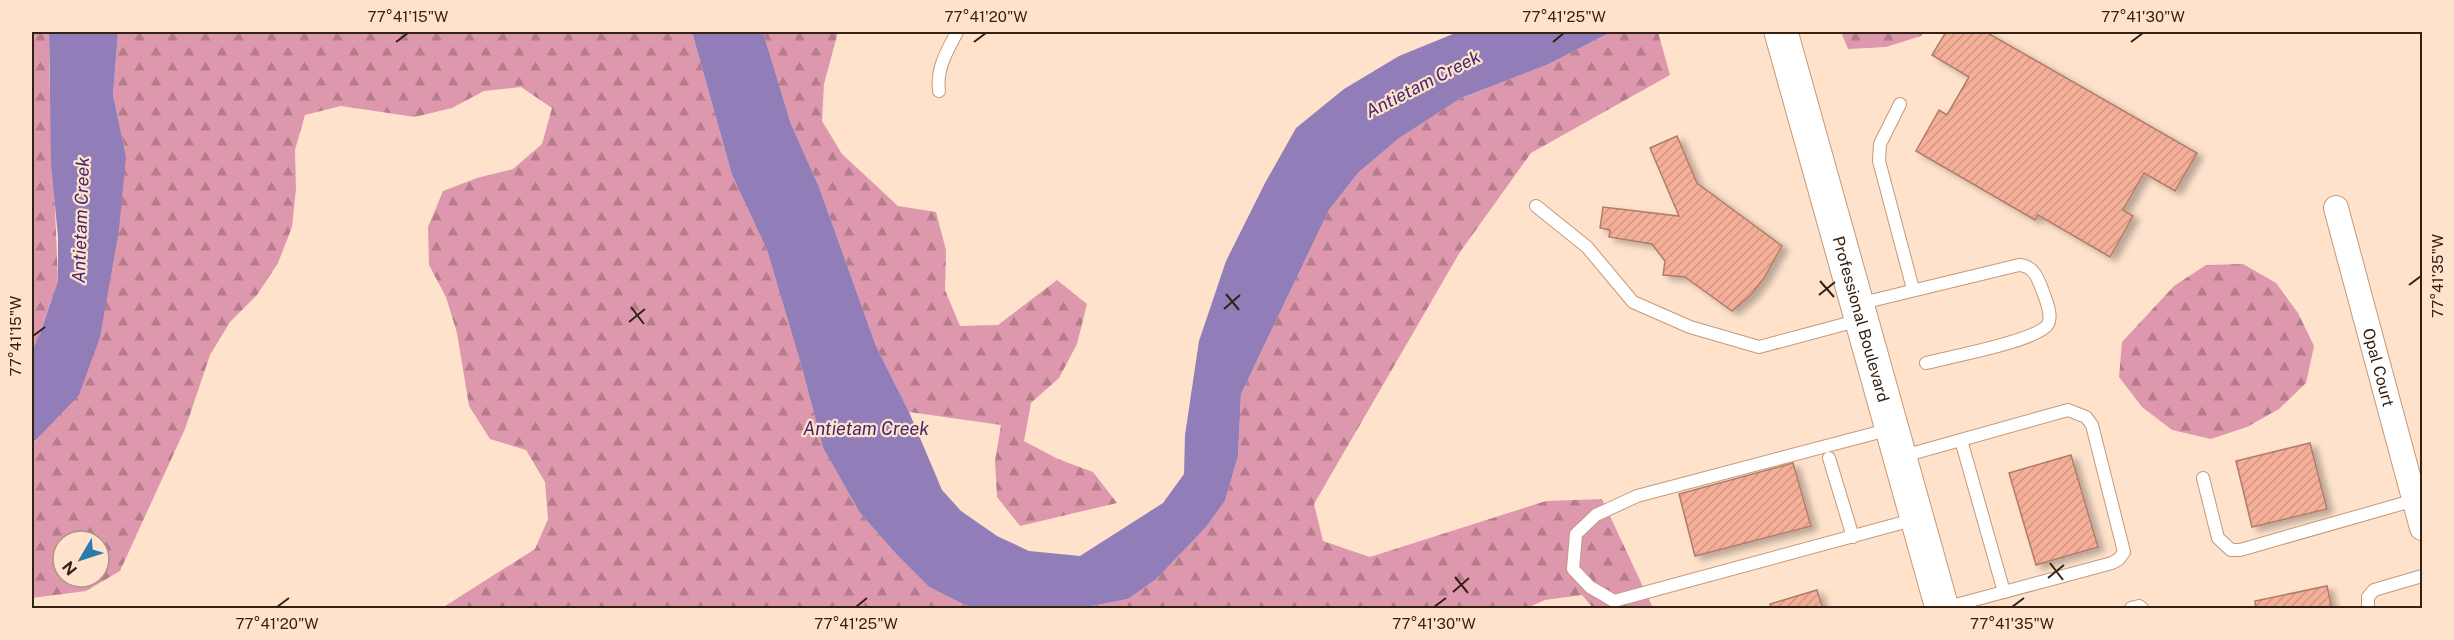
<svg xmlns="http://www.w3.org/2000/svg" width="2454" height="640" font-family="'Public Sans',sans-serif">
  <defs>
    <pattern id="forest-firs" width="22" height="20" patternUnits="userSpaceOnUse" patternTransform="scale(1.5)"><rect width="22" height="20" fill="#de98ae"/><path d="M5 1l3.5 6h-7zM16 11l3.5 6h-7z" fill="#b57c8c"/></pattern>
    <pattern id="building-hatch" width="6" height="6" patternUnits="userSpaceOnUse" patternTransform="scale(1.5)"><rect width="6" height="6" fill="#f5af98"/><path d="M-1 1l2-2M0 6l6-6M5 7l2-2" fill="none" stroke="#d29682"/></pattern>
    <filter id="shadow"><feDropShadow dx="6" dy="4" stdDeviation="3" flood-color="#0004"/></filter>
  </defs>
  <rect width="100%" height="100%" fill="#fee2cc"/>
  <g fill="url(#forest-firs)" fill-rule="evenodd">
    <path d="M 32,32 L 49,32 L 49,70 L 58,281 L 40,334 L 32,350 Z"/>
    <path d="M 118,32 L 692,32 L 732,175 L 767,250 L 802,368 L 823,448 L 860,513 L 897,555 L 929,587 L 967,606 L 996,608 L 794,608 L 763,606 L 760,608 L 442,608 L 535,549 L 548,519 L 545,482 L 526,450 L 490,439 L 469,406 L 457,333 L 446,297 L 429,265 L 428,227 L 443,191 L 477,178 L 513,169 L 542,144 L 552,108 L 521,87 L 484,91 L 452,108 L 415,117 L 341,106 L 305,115 L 295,150 L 296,189 L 292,227 L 278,263 L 257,295 L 230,322 L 210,355 L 185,429 L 120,571 L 86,591 L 32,598 L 32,444 L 36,441 L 126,156 L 113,95 ZM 63,541 L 99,541 L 99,577 L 63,577 Z"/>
    <path d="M 763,32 L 838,32 L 824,84 L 822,121 L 842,154 L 898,206 L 936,212 L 946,250 L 945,290 L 960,326 L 998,325 L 1057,280 L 1087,304 L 1077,344 L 1059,378 L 1031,403 L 1024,441 L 1058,459 L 1093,472 L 1117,503 L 1020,526 L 997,497 L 995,461 L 1001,425 L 909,412 L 876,346 L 819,187 L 791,124 Z"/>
    <path d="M 1611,32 L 1658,32 L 1670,75 L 1531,153 L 1460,252 L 1314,504 L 1323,541 L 1370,557 L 1546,501 L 1602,499 L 1653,608 L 1593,608 L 1582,595 L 1545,600 L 1527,608 L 1248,608 L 1240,606 L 1235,608 L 1082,608 L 1128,599 L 1155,579 L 1206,527 L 1225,501 L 1238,456 L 1241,394 L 1329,210 L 1358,173 L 1398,139 L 1461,98 L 1549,64 Z"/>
    <path d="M 1841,32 L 1924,32 L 1921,36 L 1886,47 L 1848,49 Z"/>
    <path d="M 2243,264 L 2276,283 L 2298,313 L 2314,346 L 2306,383 L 2279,409 L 2247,427 L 2211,439 L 2172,430 L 2142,407 L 2119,377 L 2122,342 L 2174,286 L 2206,265 Z"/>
  </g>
  <g fill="#917eb8">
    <path d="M 49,32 L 118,32 L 113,95 L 126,156 L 119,230 L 100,337 L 79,395 L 32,444 L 32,350 L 40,334 L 58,281 L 58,237 L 51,163 Z"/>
    <path d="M 692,32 L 763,32 L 791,124 L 819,187 L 876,346 L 909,412 L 942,490 L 961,511 L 997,536 L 1029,551 L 1080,556 L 1163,503 L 1184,474 L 1185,435 L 1199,341 L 1226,261 L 1265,183 L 1296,128 L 1344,89 L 1399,56 L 1458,32 L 1611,32 L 1549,64 L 1461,98 L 1398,139 L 1358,173 L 1329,210 L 1241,394 L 1238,456 L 1225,501 L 1206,527 L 1156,579 L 1128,599 L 1082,608 L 996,608 L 967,606 L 929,587 L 897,555 L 860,513 L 823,448 L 802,368 L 767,250 L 732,175 Z"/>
  </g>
  <g fill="url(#building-hatch)" stroke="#b07c6b" stroke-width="1.5" filter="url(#shadow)">
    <path d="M 1946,32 L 1986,32 L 2197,153 L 2175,191 L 2144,173 L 2123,210 L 2133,216 L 2110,257 L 2038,215 L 2035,220 L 1916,151 L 1939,110 L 1947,115 L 1969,77 L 1932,55 Z"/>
    <path d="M 1677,136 L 1697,183 L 1782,246 L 1764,278 L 1751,295 L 1732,311 L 1685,277 L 1663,275 L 1665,261 L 1652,244 L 1609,237 L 1610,230 L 1600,228 L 1603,207 L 1679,216 L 1650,148 Z"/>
    <path d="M 2310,443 L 2327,509 L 2252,527 L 2236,461 Z"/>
    <path d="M 2071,455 L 2098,547 L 2036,565 L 2009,473 Z"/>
    <path d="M 1793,463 L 1811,526 L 1695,556 L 1679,494 Z"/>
    <path d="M 2327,586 L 2332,609 L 2256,609 L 2255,601 Z"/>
    <path d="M 1817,590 L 1823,609 L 1771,609 L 1770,604 Z"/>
  </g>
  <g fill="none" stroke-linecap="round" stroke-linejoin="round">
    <g stroke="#c59977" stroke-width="14">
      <g id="lane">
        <path d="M 939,91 C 936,69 947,51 957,32"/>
        <path d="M 1900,104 L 1880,144 L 1879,161 L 1913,289"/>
        <path d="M 1536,206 L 1587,247 L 1633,302 L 1690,327 L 1759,347 L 1860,320"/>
        <path d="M 1858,304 L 2019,265 C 2033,266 2037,276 2042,289 C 2045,298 2053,315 2048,324 C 2038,341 1949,357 1926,363"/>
        <path d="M 1891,429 L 1637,496 L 1596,515 L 1576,534 L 1573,569 L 1590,587 L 1614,601 L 1916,519"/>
        <path d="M 1961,440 L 2004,592"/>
        <path d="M 1900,457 L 2068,410 L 2086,417 L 2092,425 L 2124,552 L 2119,559 L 2112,563 L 1944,608"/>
        <path d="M 1829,458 L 1853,537"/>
        <path d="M 2203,478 L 2218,538 L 2231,550 L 2240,550 L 2415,500"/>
        <path d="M 2131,608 L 2139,606 L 2142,608"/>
        <path d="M 2368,608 L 2368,597 L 2374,590 L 2422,576"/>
      </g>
    </g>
    <g stroke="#c59977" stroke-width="26">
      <g id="street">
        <path id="s1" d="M 2336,208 L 2422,528"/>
      </g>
    </g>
    <g stroke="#c59977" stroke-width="35">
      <g id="secondary">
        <path id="s2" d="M 1781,32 L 1942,608"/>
      </g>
    </g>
    <use href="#lane" stroke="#fff" stroke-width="12"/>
    <use href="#street" stroke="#fff" stroke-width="24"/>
    <use href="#secondary" stroke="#fff" stroke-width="33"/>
  </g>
  <path fill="none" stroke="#332214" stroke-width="2" d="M 396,42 L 408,33M 974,42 L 986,33M 1553,42 L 1564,33M 2131,42 L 2143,33M 1820,281 L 1834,297M 2409,285 L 2421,276M 1226,294 L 1239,310M 1819,295 L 1835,282M 631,307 L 644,324M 1224,309 L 1240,295M 629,322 L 645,309M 33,336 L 45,327M 2050,563 L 2063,580M 1455,577 L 1468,593M 2048,578 L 2064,565M 1453,592 L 1469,578M 277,607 L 289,598M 856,607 L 867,598M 1434,607 L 1446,598M 2012,607 L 2024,598"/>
  <g text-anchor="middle" stroke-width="4.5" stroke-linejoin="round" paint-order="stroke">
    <g font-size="16" fill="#332214" stroke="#fee2cc">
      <text dy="6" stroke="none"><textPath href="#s2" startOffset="298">Professional Boulevard</textPath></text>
      <text dy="6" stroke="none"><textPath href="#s1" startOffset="165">Opal Court</textPath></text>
    </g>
    <g font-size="18" font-style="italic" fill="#43266d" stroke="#fee2cc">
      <text transform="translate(1423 84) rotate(-27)" y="6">Antietam Creek</text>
      <text transform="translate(81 220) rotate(-88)" y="6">Antietam Creek</text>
      <text x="866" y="435">Antietam Creek</text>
    </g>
  </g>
  <rect width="2454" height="640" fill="none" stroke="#fee2cc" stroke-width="66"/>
  <g transform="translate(81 559) rotate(231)"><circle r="28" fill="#fee2cc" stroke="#ad9582" stroke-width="1.5"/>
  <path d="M0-4.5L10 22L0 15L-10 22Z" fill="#287bab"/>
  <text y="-9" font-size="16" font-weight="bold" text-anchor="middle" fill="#332214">N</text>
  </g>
  <rect x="33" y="33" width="2388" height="574" fill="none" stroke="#332214" stroke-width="2"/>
  <g font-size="15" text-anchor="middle" fill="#332214">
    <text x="408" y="22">77°41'15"W</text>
    <text x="986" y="22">77°41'20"W</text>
    <text x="1564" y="22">77°41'25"W</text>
    <text x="2143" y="22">77°41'30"W</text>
    <text transform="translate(2438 276) rotate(-90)" y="5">77°41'35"W</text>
    <text transform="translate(16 336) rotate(-90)" y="5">77°41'15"W</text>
    <text x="277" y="629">77°41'20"W</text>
    <text x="856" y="629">77°41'25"W</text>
    <text x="1434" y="629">77°41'30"W</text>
    <text x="2012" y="629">77°41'35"W</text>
  </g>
</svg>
